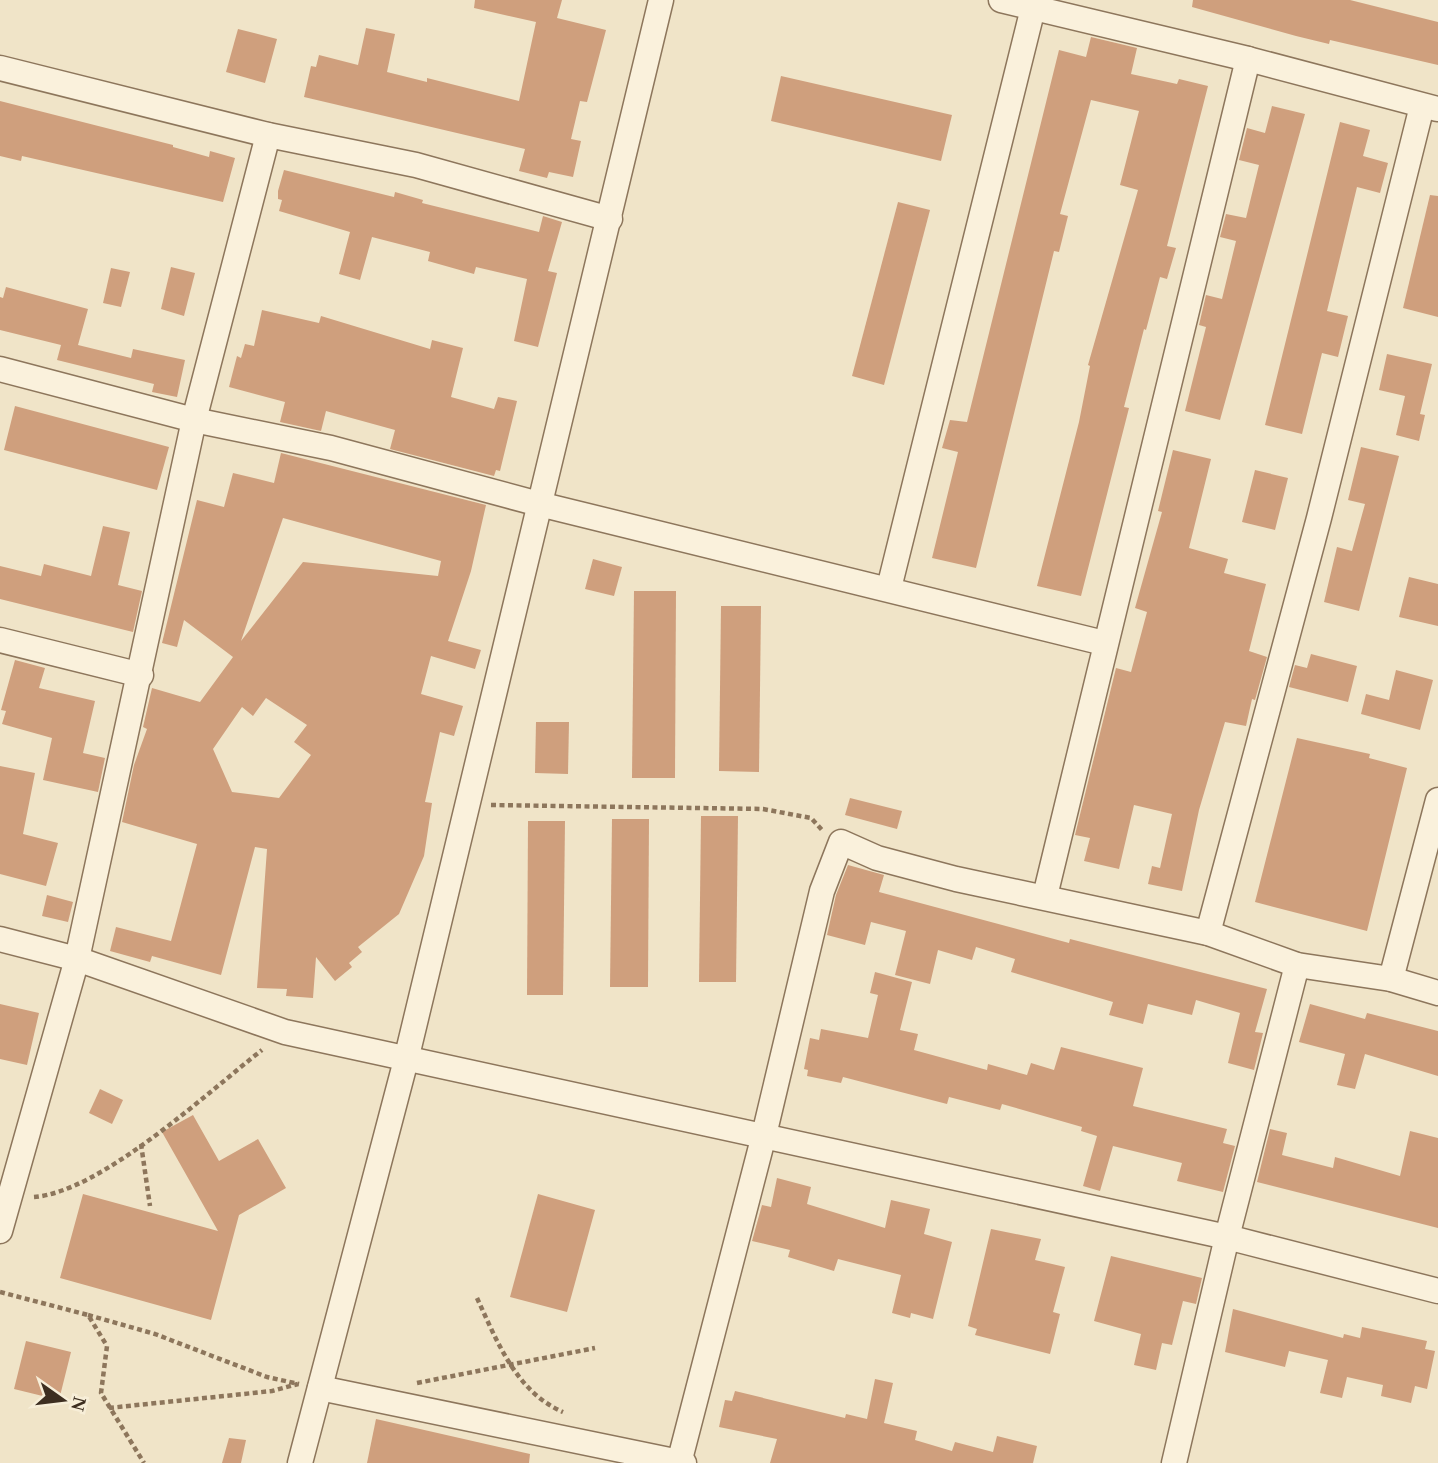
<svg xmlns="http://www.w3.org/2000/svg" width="1438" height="1463" font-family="Georgia,serif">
  <rect width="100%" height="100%" fill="#f0e4c8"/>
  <g fill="#cf9f7d" fill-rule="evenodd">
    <path d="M 475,0 L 562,0 L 557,18 L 606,30 L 587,102 L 580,101 L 571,139 L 581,141 L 573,177 L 549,172 L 547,178 L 519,171 L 525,149 L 304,97 L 311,66 L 316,67 L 319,55 L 358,65 L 366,28 L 395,34 L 387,72 L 427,82 L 427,78 L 519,101 L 536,22 L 474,8 Z"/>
    <path d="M 1193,0 L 1350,0 L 1438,22 L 1438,65 L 1330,40 L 1329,44 L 1296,36 L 1192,7 Z"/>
    <path d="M 238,29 L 277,39 L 265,83 L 226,72 Z"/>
    <path d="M 1091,37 L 1137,48 L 1131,74 L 1177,84 L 1179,79 L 1208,86 L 1167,246 L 1176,248 L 1167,279 L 1160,277 L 1146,330 L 1144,329 L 1124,407 L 1129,408 L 1081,596 L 1037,586 L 1079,422 L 1090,366 L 1088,365 L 1138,190 L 1120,185 L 1139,111 L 1091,100 L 1060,214 L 1068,216 L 1059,252 L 1054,251 L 976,568 L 932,558 L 958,452 L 942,448 L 950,420 L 967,422 L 1059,50 L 1086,57 Z"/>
    <path d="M 781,76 L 952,115 L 941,161 L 771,121 Z"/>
    <path d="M 0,101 L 173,145 L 173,147 L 209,157 L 210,151 L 235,158 L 223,202 L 22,156 L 21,161 L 0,156 Z"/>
    <path d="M 1272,106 L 1305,114 L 1220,420 L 1185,411 L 1206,327 L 1199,325 L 1206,295 L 1222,299 L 1236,241 L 1220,237 L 1226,214 L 1246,218 L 1259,165 L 1239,160 L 1247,128 L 1265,133 Z"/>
    <path d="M 1340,122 L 1370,130 L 1363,156 L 1388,163 L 1380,193 L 1357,187 L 1327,311 L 1348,316 L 1338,357 L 1322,353 L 1302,434 L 1265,425 Z"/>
    <path d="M 284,170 L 394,197 L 395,192 L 423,200 L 422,203 L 539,232 L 543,216 L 562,222 L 548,271 L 557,273 L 538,347 L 514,341 L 527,279 L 476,267 L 474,274 L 428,261 L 430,252 L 372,237 L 360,280 L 339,274 L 350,232 L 279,211 L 282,200 L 278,199 L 278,191 Z"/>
    <path d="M 1430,195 L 1438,196 L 1438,317 L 1403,308 Z"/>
    <path d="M 898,202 L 930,210 L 884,385 L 852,376 Z"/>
    <path d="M 171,267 L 195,273 L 184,316 L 161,309 Z"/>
    <path d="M 111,268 L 130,272 L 121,307 L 103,303 Z"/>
    <path d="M 6,287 L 88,309 L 78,345 L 131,358 L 133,349 L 185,360 L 177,397 L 152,392 L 154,384 L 57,360 L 61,345 L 0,330 L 0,297 L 3,298 Z"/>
    <path d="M 262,310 L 319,323 L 321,316 L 430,349 L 432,340 L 463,348 L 451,397 L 494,409 L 498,397 L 517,401 L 500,471 L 496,470 L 494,476 L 390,449 L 395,430 L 326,411 L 321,431 L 280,422 L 285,402 L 229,387 L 237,356 L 241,358 L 245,344 L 254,346 Z"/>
    <path d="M 1387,354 L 1432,364 L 1420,414 L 1425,415 L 1419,441 L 1396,435 L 1405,396 L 1379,390 Z"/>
    <path d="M 15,406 L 169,447 L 157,490 L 4,450 Z"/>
    <path d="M 1361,447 L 1399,456 L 1359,611 L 1324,602 L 1337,547 L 1352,551 L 1365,504 L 1348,500 Z"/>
    <path d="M 1173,450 L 1211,459 L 1189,548 L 1228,559 L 1224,573 L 1266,584 L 1249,651 L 1267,657 L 1255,700 L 1252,699 L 1246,726 L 1225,722 L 1199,810 L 1182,891 L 1148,884 L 1152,866 L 1160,868 L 1172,814 L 1134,805 L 1119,869 L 1084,861 L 1090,838 L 1075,835 L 1116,668 L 1131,672 L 1147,612 L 1135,608 L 1162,512 L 1158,511 Z"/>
    <path d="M 281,453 L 486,505 L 471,571 L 448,641 L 481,650 L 475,669 L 431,656 L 421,694 L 463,706 L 454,736 L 440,732 L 425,802 L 432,803 L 424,856 L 399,914 L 358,947 L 362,952 L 349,963 L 352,967 L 335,981 L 316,957 L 313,998 L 286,996 L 287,989 L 257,988 L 267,849 L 255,847 L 221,975 L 152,956 L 150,962 L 110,951 L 116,927 L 171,941 L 197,844 L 122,822 L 134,765 L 147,729 L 143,727 L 152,688 L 200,702 L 233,657 L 184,620 L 177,647 L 162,643 L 197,500 L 224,507 L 233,473 L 274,483 ZM 283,518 L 441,561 L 438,576 L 303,562 L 241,641 ZM 266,698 L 307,725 L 294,742 L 311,755 L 279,798 L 232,792 L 213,749 L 242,707 L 253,716 Z"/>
    <path d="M 1255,470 L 1288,478 L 1275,530 L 1242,522 Z"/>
    <path d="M 103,526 L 130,532 L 118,585 L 142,591 L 133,632 L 0,599 L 0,566 L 41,576 L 44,564 L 91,576 Z"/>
    <path d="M 593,559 L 622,567 L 614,596 L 585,589 Z"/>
    <path d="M 1409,577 L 1438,584 L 1438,626 L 1399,617 Z"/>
    <path d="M 634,591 L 676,591 L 675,778 L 632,778 Z"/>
    <path d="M 721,606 L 761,606 L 759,772 L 719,771 Z"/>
    <path d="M 1311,654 L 1357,666 L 1348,702 L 1289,687 L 1295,665 L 1307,668 Z"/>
    <path d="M 15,660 L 45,668 L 39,688 L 95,701 L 83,753 L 105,758 L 98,792 L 43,780 L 52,738 L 2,724 L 6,711 L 1,710 Z"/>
    <path d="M 1396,670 L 1433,680 L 1420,730 L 1361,714 L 1366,694 L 1389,700 Z"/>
    <path d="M 536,722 L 569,722 L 568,774 L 535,773 Z"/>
    <path d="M 1297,738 L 1370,754 L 1369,758 L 1407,768 L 1367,931 L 1255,902 Z"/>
    <path d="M 0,766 L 35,773 L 23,834 L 58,843 L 46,886 L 0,874 Z"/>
    <path d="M 850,798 L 902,811 L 897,829 L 845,815 Z"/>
    <path d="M 701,816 L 738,816 L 736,982 L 699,982 Z"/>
    <path d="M 612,819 L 649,819 L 648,987 L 610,987 Z"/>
    <path d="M 528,821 L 565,821 L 563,995 L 527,995 Z"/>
    <path d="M 848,865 L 884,875 L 879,892 L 1069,943 L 1070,939 L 1267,989 L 1255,1032 L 1263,1033 L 1254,1070 L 1228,1063 L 1240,1013 L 1196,1000 L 1192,1015 L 1148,1004 L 1143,1024 L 1109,1015 L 1113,1002 L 1011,972 L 1015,959 L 976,947 L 972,960 L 938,950 L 930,984 L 895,975 L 906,931 L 871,922 L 865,945 L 827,935 L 836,895 Z"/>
    <path d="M 47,895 L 73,902 L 68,922 L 42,916 Z"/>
    <path d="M 875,972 L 912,982 L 900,1030 L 918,1034 L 914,1050 L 987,1070 L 988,1064 L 1027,1075 L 1031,1063 L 1054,1070 L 1061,1047 L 1143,1068 L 1133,1106 L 1227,1129 L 1223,1143 L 1235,1146 L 1223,1192 L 1177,1181 L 1182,1163 L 1113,1146 L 1100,1191 L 1083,1186 L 1097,1136 L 1081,1131 L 1082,1127 L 1002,1104 L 1000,1110 L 949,1097 L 947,1104 L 843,1077 L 841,1083 L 807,1076 L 808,1070 L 804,1069 L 810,1038 L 819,1040 L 821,1029 L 868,1038 L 878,995 L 870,993 Z"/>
    <path d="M 0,1004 L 39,1013 L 27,1065 L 0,1059 Z"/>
    <path d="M 1310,1004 L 1365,1019 L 1367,1013 L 1438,1031 L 1438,1076 L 1365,1054 L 1355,1089 L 1337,1085 L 1345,1054 L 1299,1042 Z"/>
    <path d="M 100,1089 L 123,1100 L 112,1124 L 89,1113 Z"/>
    <path d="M 193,1115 L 219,1161 L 258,1139 L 286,1188 L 239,1215 L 211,1320 L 60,1278 L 83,1194 L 218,1231 L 162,1132 Z"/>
    <path d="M 1270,1129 L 1287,1133 L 1282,1155 L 1333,1168 L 1335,1157 L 1400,1176 L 1410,1131 L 1438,1138 L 1438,1228 L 1257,1182 Z"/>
    <path d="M 777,1178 L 811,1187 L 807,1204 L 885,1228 L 891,1200 L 930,1209 L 924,1234 L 952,1242 L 933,1319 L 911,1313 L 910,1318 L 892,1313 L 901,1275 L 838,1259 L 834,1271 L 788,1257 L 790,1250 L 752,1241 L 762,1205 L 771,1207 Z"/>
    <path d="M 538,1194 L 595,1210 L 567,1312 L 510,1297 Z"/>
    <path d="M 991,1229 L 1041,1239 L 1035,1260 L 1065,1267 L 1053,1312 L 1060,1314 L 1050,1354 L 975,1335 L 977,1329 L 968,1326 Z"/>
    <path d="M 1111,1256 L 1202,1278 L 1196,1304 L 1183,1301 L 1172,1345 L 1162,1343 L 1156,1370 L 1134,1365 L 1141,1334 L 1094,1321 Z"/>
    <path d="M 1233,1309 L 1343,1338 L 1344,1334 L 1360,1338 L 1362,1327 L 1427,1341 L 1425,1349 L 1435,1351 L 1427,1389 L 1415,1386 L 1411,1403 L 1381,1396 L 1383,1385 L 1347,1377 L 1342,1398 L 1320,1393 L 1328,1360 L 1289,1351 L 1285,1367 L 1225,1352 Z"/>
    <path d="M 26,1341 L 71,1352 L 59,1400 L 14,1389 Z"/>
    <path d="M 875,1379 L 893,1383 L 884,1423 L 917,1431 L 915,1440 L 952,1451 L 955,1442 L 993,1452 L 997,1436 L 1037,1446 L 1033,1463 L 770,1463 L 777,1439 L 719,1427 L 725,1400 L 732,1401 L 735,1391 L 845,1418 L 846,1414 L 867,1419 Z"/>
    <path d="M 376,1419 L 530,1454 L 529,1463 L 367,1463 Z"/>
    <path d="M 229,1438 L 246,1440 L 241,1463 L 222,1463 Z"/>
  </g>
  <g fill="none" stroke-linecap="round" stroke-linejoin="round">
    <g stroke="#8d765c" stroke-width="27">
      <g id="minor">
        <path d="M 1001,0 L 1248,59 L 1437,109"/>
        <path d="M 0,68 L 268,135 L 416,165 L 610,219"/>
        <path d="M 0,369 L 194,420 L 331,448 L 539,504 L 1104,643"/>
        <path d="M 889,588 L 1035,0"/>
        <path d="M 0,640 L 141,675"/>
        <path d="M 1045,896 L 1248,59"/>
        <path d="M 1208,933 L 1319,518 L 1422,106"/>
        <path d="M 0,939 L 77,959 L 285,1032 L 1227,1237 L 1438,1291"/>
        <path d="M 1391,979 L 1438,800"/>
        <path d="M 0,1231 L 77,959 L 194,420 L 268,135"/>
        <path d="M 320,1388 L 684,1463"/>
        <path d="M 300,1463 L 406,1060 L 661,0"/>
        <path d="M 679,1463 L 764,1135 L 822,891 L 841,842 L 877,858 L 956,879 L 1208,933 L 1297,965 L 1391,979 L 1438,993"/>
        <path d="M 1174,1463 L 1227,1237 L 1297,965"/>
      </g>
    </g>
    <g stroke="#8d765c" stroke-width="4.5" stroke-dasharray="5 3.5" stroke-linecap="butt">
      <path d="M 491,805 L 763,809 L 811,818 L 822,830"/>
      <path d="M 141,1144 L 150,1206"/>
      <path d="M 34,1197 C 101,1192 208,1092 262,1050"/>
      <path d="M 0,1292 L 88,1315 L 107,1346 L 101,1393 L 144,1463"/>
      <path d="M 477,1298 C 497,1341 516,1392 563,1412"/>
      <path d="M 88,1315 L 155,1334 L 267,1377 L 299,1384"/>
      <path d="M 417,1383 L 595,1348"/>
      <path d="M 109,1408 L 272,1391 L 298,1384"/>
    </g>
    <use href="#minor" stroke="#faf1dc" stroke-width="24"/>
  </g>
  <g transform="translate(63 1400) rotate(104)" stroke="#f7eed8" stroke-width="5" paint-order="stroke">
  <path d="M0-5L12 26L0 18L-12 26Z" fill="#3d2e20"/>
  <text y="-10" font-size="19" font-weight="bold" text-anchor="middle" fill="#3d2e20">N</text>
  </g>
</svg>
